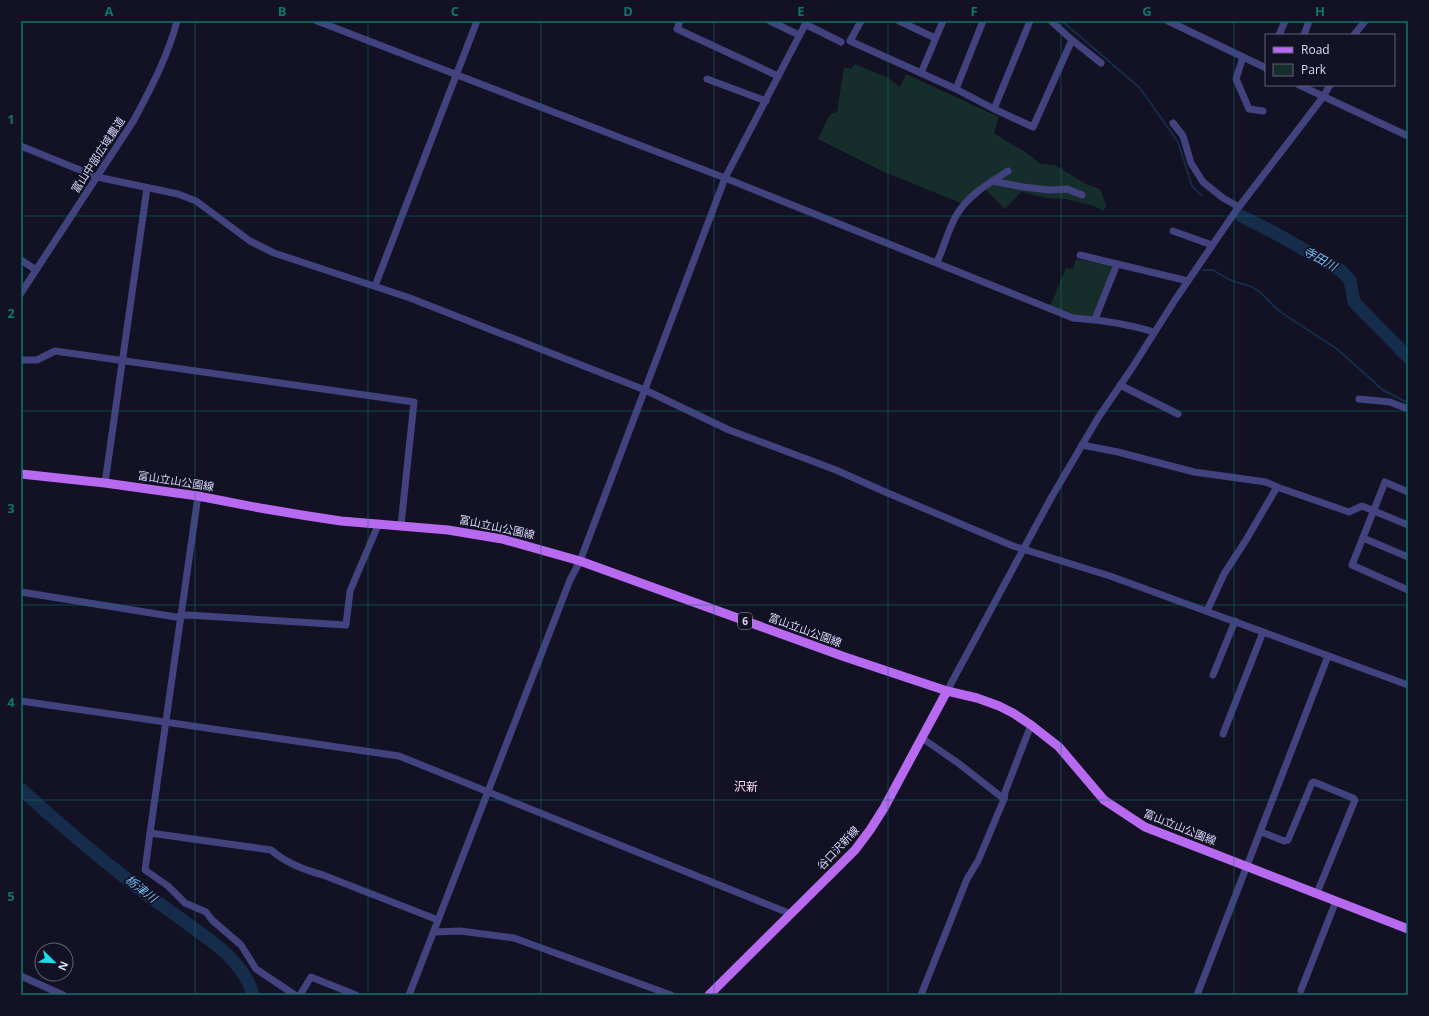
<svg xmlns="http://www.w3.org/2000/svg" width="1429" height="1016" font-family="'Open Sans','Noto Sans JP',sans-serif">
  <rect width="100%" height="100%" fill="#131124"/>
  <g fill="#152d2b">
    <path d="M 855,64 L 888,78 L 900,87 L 906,74 L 999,117 L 994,133 L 1008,142 L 1024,151 L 1041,164 L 1055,165 L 1086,184 L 1100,189 L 1106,205 L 1104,211 L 1094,206 L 1065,199 L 1047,198 L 1021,192 L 1005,209 L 985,189 L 968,206 L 882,171 L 818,139 L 830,114 L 837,112 L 844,67 L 851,69 Z"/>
    <path d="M 1076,259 L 1113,266 L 1093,316 L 1074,316 L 1050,306 L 1066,268 L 1073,269 Z"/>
  </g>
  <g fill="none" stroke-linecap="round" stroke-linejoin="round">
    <g stroke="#152c4a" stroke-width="2">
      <path d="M 1062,21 L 1140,88 L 1178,142 L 1192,186 L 1201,195"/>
      <path d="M 1203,270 L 1213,270 L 1230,280 L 1252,287 L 1260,292 L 1278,310 L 1288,317 L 1337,349 L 1383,390 L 1408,403"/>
    </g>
    <g stroke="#152c4a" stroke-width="13">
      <path d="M 1241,216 L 1273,232 L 1340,270 L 1350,280 L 1354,302 L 1408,357"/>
      <path d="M 21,789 C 58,823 97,856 137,887 C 154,900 172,912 189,925 C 214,943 245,963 253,995"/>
    </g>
    <g stroke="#41427e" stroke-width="7">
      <path d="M 317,21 L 725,178 L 1073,318 C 1101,320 1128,324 1154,332"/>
      <path d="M 680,21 L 677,29 L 778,76"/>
      <path d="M 770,21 L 799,35"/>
      <path d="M 861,21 L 850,41 L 921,73"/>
      <path d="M 899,21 L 935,38"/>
      <path d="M 943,21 L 921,73 L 956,89 L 983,21"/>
      <path d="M 1030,21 L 994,109 L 1033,127 L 1072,40 L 1051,21"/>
      <path d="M 1168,21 L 1266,68"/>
      <path d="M 805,24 L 841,42"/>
      <path d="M 1279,35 L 1285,21"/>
      <path d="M 1304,35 L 1309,21"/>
      <path d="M 1354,35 L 1365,21"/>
      <path d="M 1072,40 L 1101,63"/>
      <path d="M 1243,57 L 1236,79 L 1249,109 L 1263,111"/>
      <path d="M 707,79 L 766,101"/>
      <path d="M 1299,85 L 1408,136"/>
      <path d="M 956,89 L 994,109"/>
      <path d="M 1173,123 L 1183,136 L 1191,163 L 1203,182 L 1223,198 L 1239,207"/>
      <path d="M 21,146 L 97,177 L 178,194 L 196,201 L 250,241 L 274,253 L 410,298 L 645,390 L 729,430 L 836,470 L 883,491 L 1013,546 L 1110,576 L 1408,685"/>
      <path d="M 992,181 L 1023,187 L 1050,190 L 1067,189 L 1082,195"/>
      <path d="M 1173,231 L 1212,245"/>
      <path d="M 1080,255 L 1188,281"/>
      <path d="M 21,260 L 36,270"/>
      <path d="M 937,262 C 944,247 948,230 956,216 C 968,195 989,183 1008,171"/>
      <path d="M 375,286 L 477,21"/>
      <path d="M 21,293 L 134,120 C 151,88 168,56 177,21"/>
      <path d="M 1095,319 L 1117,264"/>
      <path d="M 21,360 L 37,360 L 55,351 L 414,402 L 401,525"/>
      <path d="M 1120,385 L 1178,414"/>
      <path d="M 1359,399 L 1390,402 L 1408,409"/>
      <path d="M 1082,445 L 1118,452 L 1194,472 L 1266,482 L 1277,487 L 1349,512 L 1362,506 L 1408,525"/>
      <path d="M 105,483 L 147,188"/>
      <path d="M 1408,492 L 1385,482 L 1352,565 L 1408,590"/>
      <path d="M 198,496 L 150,833 L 271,850 C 286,863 304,870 323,875 L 438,920"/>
      <path d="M 1363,538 L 1408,557"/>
      <path d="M 21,592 L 176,617 L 187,615 L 346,625 L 350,591 L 379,523"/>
      <path d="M 1207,611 L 1224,574 L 1246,540 L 1277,487"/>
      <path d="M 1213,675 L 1235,621"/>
      <path d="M 947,691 L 1051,498 L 1098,418 L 1132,368 L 1175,300 L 1235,212 L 1323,97 L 1330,85"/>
      <path d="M 21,701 L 399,756 L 791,914"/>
      <path d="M 1223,734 L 1263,632"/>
      <path d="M 922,738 L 958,763 L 1004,799"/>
      <path d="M 1261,832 L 1284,841 L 1288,840 L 1312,783 L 1314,782 L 1353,798 L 1355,800 L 1317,893"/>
      <path d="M 150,833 L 145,870 L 168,886 L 185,903 L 206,912 L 212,920 L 241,945 L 256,969 L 295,995"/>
      <path d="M 434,932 L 460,931 L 514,938 L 671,995"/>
      <path d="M 21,976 L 63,995"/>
      <path d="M 1301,990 L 1336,901"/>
      <path d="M 300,995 L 311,977 L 356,995"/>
      <path d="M 409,995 L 570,580 L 580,561 L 725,178 L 807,21"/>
      <path d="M 921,995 L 967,879 L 978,861 L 1004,799 L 1005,792 L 1031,725"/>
      <path d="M 1197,995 L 1328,656"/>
    </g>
    <g stroke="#b76af0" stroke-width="9">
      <path d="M 21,474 L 105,483 L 198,496 L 260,508 L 308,516 L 341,521 L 448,530 L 502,539 L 580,561 L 845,657 L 947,691 L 977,698 L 999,706 L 1013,713 L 1031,725 L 1059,747 L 1104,800 L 1145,827 L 1408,929"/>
      <path d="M 709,995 L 855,850 L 870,830 L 884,808 L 947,691"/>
    </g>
  </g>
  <path fill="none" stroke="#0f766e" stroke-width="1" stroke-opacity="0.55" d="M 195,21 L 195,995M 368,21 L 368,995M 541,21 L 541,995M 714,21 L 714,995M 888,21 L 888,995M 1061,21 L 1061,995M 1234,21 L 1234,995M 21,216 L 1408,216M 21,411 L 1408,411M 21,605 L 1408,605M 21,800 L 1408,800"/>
  <g text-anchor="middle" stroke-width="3.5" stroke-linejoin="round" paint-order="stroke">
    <rect fill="#131124" stroke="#9e9cba" stroke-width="1" x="738" y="613" width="14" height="16" rx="3"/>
    <g font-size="10" font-weight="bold" fill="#dad8fb">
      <text x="745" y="625">6</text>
    </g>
    <g font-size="11" fill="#dad8fb" stroke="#131124">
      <text transform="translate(98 155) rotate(-57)" y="4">富山中部広域農道</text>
      <text transform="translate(176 481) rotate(9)" y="4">富山立山公園線</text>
      <text transform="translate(497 527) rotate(12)" y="4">富山立山公園線</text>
      <text transform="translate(805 630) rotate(20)" y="4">富山立山公園線</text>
      <text transform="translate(1180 827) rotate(22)" y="4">富山立山公園線</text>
      <text transform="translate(838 848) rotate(-47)" y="4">谷口沢新線</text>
    </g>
    <g font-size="12" font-style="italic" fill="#71bcf1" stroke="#131124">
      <text transform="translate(1320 259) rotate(29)" y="4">寺田川</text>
      <text transform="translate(141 889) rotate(38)" y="4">栃津川</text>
    </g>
    <g font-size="12" fill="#fbdaf1" stroke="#131124">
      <text x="746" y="791">沢新</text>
    </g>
  </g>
  <rect width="1429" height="1016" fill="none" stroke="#131124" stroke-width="44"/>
  <rect x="1265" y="34" width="130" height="52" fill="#131124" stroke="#63617a"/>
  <rect x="1273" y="47" width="20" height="6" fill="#b76af0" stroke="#63617a"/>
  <text x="1301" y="54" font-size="12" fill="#dad8fb">Road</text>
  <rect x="1273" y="64" width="20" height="12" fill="#152d2b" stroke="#63617a"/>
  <text x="1301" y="74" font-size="12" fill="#dad8fb">Park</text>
  <g transform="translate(54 962) rotate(113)"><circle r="19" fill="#131124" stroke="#63617a"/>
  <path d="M0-3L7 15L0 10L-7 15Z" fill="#18dee8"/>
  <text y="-6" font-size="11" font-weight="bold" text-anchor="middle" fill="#dad8fb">N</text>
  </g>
  <rect x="22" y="22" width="1385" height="972" fill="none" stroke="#0f766e" stroke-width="1.5"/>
  <g font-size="13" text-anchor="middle" font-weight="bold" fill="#0f766e">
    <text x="109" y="16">A</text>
    <text x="282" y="16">B</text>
    <text x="455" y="16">C</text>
    <text x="628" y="16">D</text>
    <text x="801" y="16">E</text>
    <text x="974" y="16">F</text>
    <text x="1147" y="16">G</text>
    <text x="1320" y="16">H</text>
    <text x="11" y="124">1</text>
    <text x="11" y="318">2</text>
    <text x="11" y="513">3</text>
    <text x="11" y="707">4</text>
    <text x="11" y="901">5</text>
  </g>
</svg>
